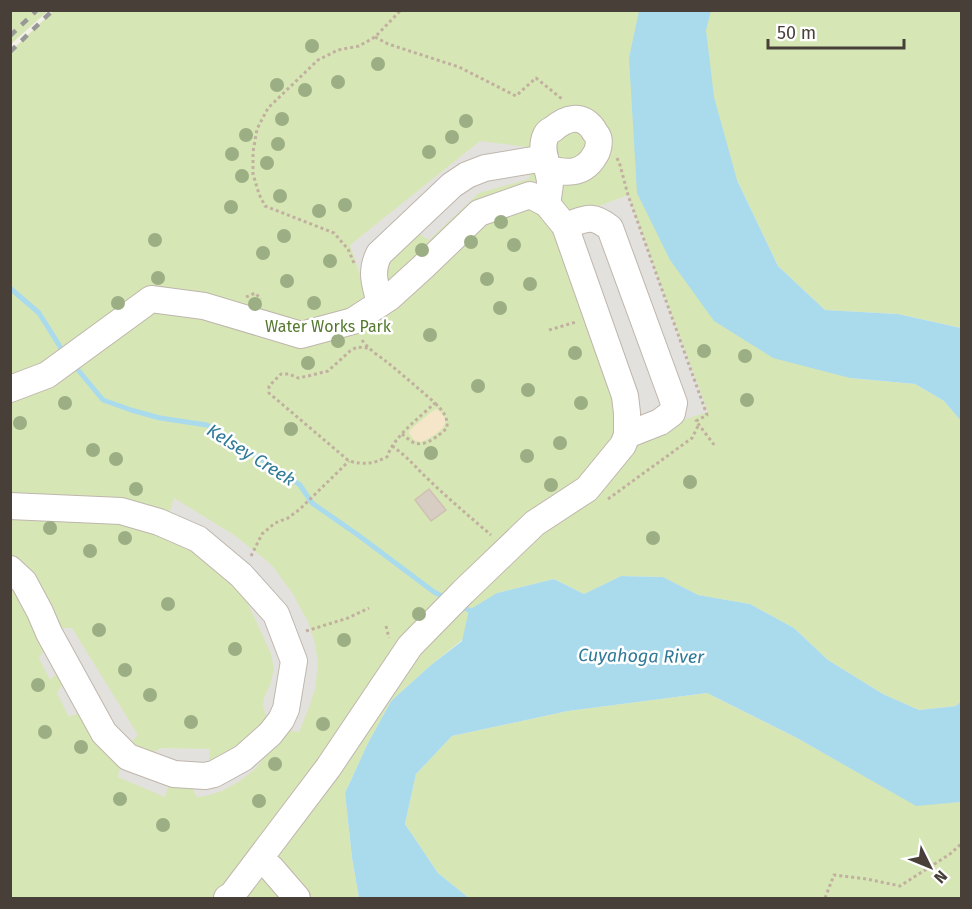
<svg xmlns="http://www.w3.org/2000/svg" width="972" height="909" font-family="'Fira Sans',sans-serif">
  <rect width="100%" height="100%" fill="#f4f0ea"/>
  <g fill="#d7e6b5">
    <path d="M 11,10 L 48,10 L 48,11 L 11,44 Z"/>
    <path d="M 53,11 L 961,11 L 961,328 L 898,314 L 825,310 L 778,266 L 737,180 L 634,136 L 850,378 L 915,384 L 944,401 L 961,421 L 961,701 L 956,706 L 919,710 L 883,694 L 828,660 L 794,628 L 750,604 L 697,595 L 663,577 L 621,576 L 584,594 L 554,579 L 497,593 L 462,640 L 431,665 L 391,701 L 367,745 L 345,793 L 352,858 L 359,898 L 11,898 L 10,52 Z"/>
    <path d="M 707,693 L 797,738 L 916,805 L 961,802 L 961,898 L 469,898 L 438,873 L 405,824 L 416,774 L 452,736 L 568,711 Z"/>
  </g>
  <path fill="#f6e6c9" d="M 436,409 C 459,423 434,436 421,442 L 414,440 L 409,433 L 410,430 L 430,413 Z"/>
  <g fill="#e3e1de">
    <path d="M 480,141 L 535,148 L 529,179 L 479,193 L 429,240 L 417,232 L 362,281 L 350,245 Z"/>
    <path d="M 628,195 L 708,412 L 619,441 L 616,400 L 551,224 Z"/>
    <path d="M 174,498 L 234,535 L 266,560 L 274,568 L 293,594 L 308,622 L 315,643 L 318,665 L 315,689 L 308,710 L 299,732 L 287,730 L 255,769 L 240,781 L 222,791 L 206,796 L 197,797 L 190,784 L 173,782 L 168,787 L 165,797 L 118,777 L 120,765 L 79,713 L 69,717 L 57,693 L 65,680 L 57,673 L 50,680 L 39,658 L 58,628 L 72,628 L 138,735 L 129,744 L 149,755 L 161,748 L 210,749 L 209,759 L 212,763 L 218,762 L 268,721 L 263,706 L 264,698 L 270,685 L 274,669 L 271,654 L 257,623 L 242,592 L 195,551 L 163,533 Z"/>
  </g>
  <g fill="#aadbed">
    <path d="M 639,11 L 711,11 L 706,30 L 714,97 L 737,180 L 778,266 L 825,310 L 898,314 L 961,328 L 961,421 L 944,401 L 915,384 L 850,378 L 773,358 L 714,321 L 670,260 L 637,193 L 629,58 Z"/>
    <path d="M 621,576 L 663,577 L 698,595 L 750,604 L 794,628 L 828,660 L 883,694 L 919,710 L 956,706 L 961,701 L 961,802 L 916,806 L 797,738 L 707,693 L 568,711 L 452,736 L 416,774 L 405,824 L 438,873 L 469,898 L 359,898 L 352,858 L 345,793 L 367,745 L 391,701 L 431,665 L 462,641 L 469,610 L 497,593 L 554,579 L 584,594 Z"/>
  </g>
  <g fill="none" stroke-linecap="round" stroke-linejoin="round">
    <g stroke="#aadbed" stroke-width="5">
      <path d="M 10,288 L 39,313 L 64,353"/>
      <path d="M 74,365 L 103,400 L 131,410 L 160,418 L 207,425 L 272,466 L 300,485 L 312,503 L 358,535 L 434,592 L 446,598"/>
      <path d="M 459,605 L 469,610"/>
    </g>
  </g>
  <path fill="#d8cdc3" stroke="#d0c1b3" stroke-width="1.5" d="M 429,489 L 446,510 L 431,521 L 415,500 Z"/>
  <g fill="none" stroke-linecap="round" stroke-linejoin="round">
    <g stroke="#bfb6ad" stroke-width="28">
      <g id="minor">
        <path d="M 547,168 C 566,174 584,175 595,155 C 598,151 600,142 598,137 C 597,134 594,132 593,129 C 581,113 566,118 553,129 C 551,130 547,133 546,135 C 539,149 548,166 550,181 C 550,188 548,197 547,204"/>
        <path d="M 565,226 C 586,219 591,213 610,228 L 674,403 L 672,413 L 660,422 L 627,435"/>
        <path d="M 380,303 C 375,284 370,272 379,254 L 452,185 L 467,175 L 485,168 L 545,158"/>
        <path d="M 10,389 L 47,375 L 151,299 L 204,306 L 301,335 L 353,321 L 390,297 L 423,267 L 479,213 L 530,195 L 547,204 L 565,226 L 625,396 L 627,413 L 627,435 L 623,445 L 587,489 L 535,523 L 463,592 L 410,646 L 328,768 L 232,895 L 227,898"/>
        <path d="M 10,506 L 121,511 L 159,522 L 198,539 L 241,575 L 276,614 L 294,661 L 286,709 L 281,720 L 270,734 L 243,758 L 214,774 L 205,776 L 174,774 L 128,757 L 104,733 L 49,633 L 40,612 L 24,582 L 10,569"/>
        <path d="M 271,868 L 297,898"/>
      </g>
    </g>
    <g stroke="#c1b09f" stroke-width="3" stroke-dasharray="3 3" stroke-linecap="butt">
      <path d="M 375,37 L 388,44 L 459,67 L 516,96 L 536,78 L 562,99"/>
      <path d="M 617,158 L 620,165 L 628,195 L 707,415 L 696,421 L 715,446"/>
      <path d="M 354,263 L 348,249 L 334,233 L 265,206 L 259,194 L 253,174 L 253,152 L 257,129 L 268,108 L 318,60 L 338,50 L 359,46 L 375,37 L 401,10"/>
      <path d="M 246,297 L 255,293 L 261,299"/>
      <path d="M 549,330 L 576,322"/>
      <path d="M 362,340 C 368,349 379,356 387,362 C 403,375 419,389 435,403 C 419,418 394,436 387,457 C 373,464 364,465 349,461 L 269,393 L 269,386 L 281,374 L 289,374 L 298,378 L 308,376 L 328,371 L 350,351 L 357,347 L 369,348"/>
      <path d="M 402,434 C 406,437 411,442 415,443 C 426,447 439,435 447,428 C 448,417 443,411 435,403"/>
      <path d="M 392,446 C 407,456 417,469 430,481 C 450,500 470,517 491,535"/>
      <path d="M 608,499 L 692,438 L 699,424"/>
      <path d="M 251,556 L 262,534 L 275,523 L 288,518 L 300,509 L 349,461"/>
      <path d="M 386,626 L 389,638"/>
      <path d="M 306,631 L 348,618 L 369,608"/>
      <path d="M 825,898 L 834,875 L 867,879 L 900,886 L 950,854 L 962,843"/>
    </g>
    <use href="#minor" stroke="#fff" stroke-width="26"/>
    <g stroke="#989898" stroke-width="4.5" stroke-dasharray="8 8" stroke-linecap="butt">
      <path d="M 10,36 L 37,10"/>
      <path d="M 10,52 L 53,10"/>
    </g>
  </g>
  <g fill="#9cae83">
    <circle cx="312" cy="46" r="7"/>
    <circle cx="378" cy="64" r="7"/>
    <circle cx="338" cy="82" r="7"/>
    <circle cx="277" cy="85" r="7"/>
    <circle cx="305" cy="90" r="7"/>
    <circle cx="282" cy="119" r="7"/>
    <circle cx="466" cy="121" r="7"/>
    <circle cx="246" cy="135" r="7"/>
    <circle cx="452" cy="137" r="7"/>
    <circle cx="278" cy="144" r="7"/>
    <circle cx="429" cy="152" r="7"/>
    <circle cx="232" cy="154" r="7"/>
    <circle cx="267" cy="163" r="7"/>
    <circle cx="242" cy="176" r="7"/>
    <circle cx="280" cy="196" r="7"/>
    <circle cx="345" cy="205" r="7"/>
    <circle cx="231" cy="207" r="7"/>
    <circle cx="319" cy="211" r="7"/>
    <circle cx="501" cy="222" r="7"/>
    <circle cx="284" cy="236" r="7"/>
    <circle cx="155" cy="240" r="7"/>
    <circle cx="471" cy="242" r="7"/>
    <circle cx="514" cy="245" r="7"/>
    <circle cx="422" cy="250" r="7"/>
    <circle cx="263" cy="253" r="7"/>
    <circle cx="330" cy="261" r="7"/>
    <circle cx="158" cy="278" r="7"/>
    <circle cx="487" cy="279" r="7"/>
    <circle cx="287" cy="281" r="7"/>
    <circle cx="530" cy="284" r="7"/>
    <circle cx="118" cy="303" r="7"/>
    <circle cx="314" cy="303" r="7"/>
    <circle cx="255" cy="304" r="7"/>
    <circle cx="500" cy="308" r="7"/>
    <circle cx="430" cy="335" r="7"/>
    <circle cx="338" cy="341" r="7"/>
    <circle cx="704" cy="351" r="7"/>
    <circle cx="575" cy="353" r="7"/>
    <circle cx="745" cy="356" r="7"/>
    <circle cx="308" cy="363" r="7"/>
    <circle cx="478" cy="386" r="7"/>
    <circle cx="528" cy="390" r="7"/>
    <circle cx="747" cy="400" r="7"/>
    <circle cx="65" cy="403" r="7"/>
    <circle cx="581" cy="403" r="7"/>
    <circle cx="20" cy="423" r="7"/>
    <circle cx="291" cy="429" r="7"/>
    <circle cx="560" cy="443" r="7"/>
    <circle cx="93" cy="450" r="7"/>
    <circle cx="431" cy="453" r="7"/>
    <circle cx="527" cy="456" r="7"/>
    <circle cx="116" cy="459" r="7"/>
    <circle cx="690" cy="482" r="7"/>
    <circle cx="551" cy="485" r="7"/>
    <circle cx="136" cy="489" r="7"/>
    <circle cx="50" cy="528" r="7"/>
    <circle cx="125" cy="538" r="7"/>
    <circle cx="653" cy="538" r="7"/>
    <circle cx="90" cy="551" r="7"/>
    <circle cx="168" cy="604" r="7"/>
    <circle cx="419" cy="614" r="7"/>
    <circle cx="99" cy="630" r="7"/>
    <circle cx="344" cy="640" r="7"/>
    <circle cx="235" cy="649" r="7"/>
    <circle cx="125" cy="670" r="7"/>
    <circle cx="38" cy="685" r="7"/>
    <circle cx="150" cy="695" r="7"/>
    <circle cx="191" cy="722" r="7"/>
    <circle cx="323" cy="724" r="7"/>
    <circle cx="45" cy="732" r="7"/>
    <circle cx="81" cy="747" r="7"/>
    <circle cx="275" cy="764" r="7"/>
    <circle cx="120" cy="799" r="7"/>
    <circle cx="259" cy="801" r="7"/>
    <circle cx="163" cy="825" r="7"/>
  </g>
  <g text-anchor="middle" stroke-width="5" stroke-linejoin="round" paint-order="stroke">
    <g font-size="16" fill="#54782e" stroke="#fff">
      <text x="328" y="332">Water Works Park</text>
    </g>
    <g font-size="18" font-style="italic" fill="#307a98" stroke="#fff">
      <text transform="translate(251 455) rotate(32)" y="6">Kelsey Creek</text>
      <text transform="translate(641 656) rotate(1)" y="6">Cuyahoga River</text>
    </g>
  </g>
  <rect width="972" height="909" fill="none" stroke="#484038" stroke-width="24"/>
  <g transform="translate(930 867) rotate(133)" stroke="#ffffff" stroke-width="4.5" paint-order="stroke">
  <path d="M0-4.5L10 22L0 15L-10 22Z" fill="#484038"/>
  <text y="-9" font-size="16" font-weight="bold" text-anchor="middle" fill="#484038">N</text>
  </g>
  <path d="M768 39v9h136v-9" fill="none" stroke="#484038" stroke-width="3"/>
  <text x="777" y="39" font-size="18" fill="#484038" stroke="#ffffff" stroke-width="4.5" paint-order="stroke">50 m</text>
</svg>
